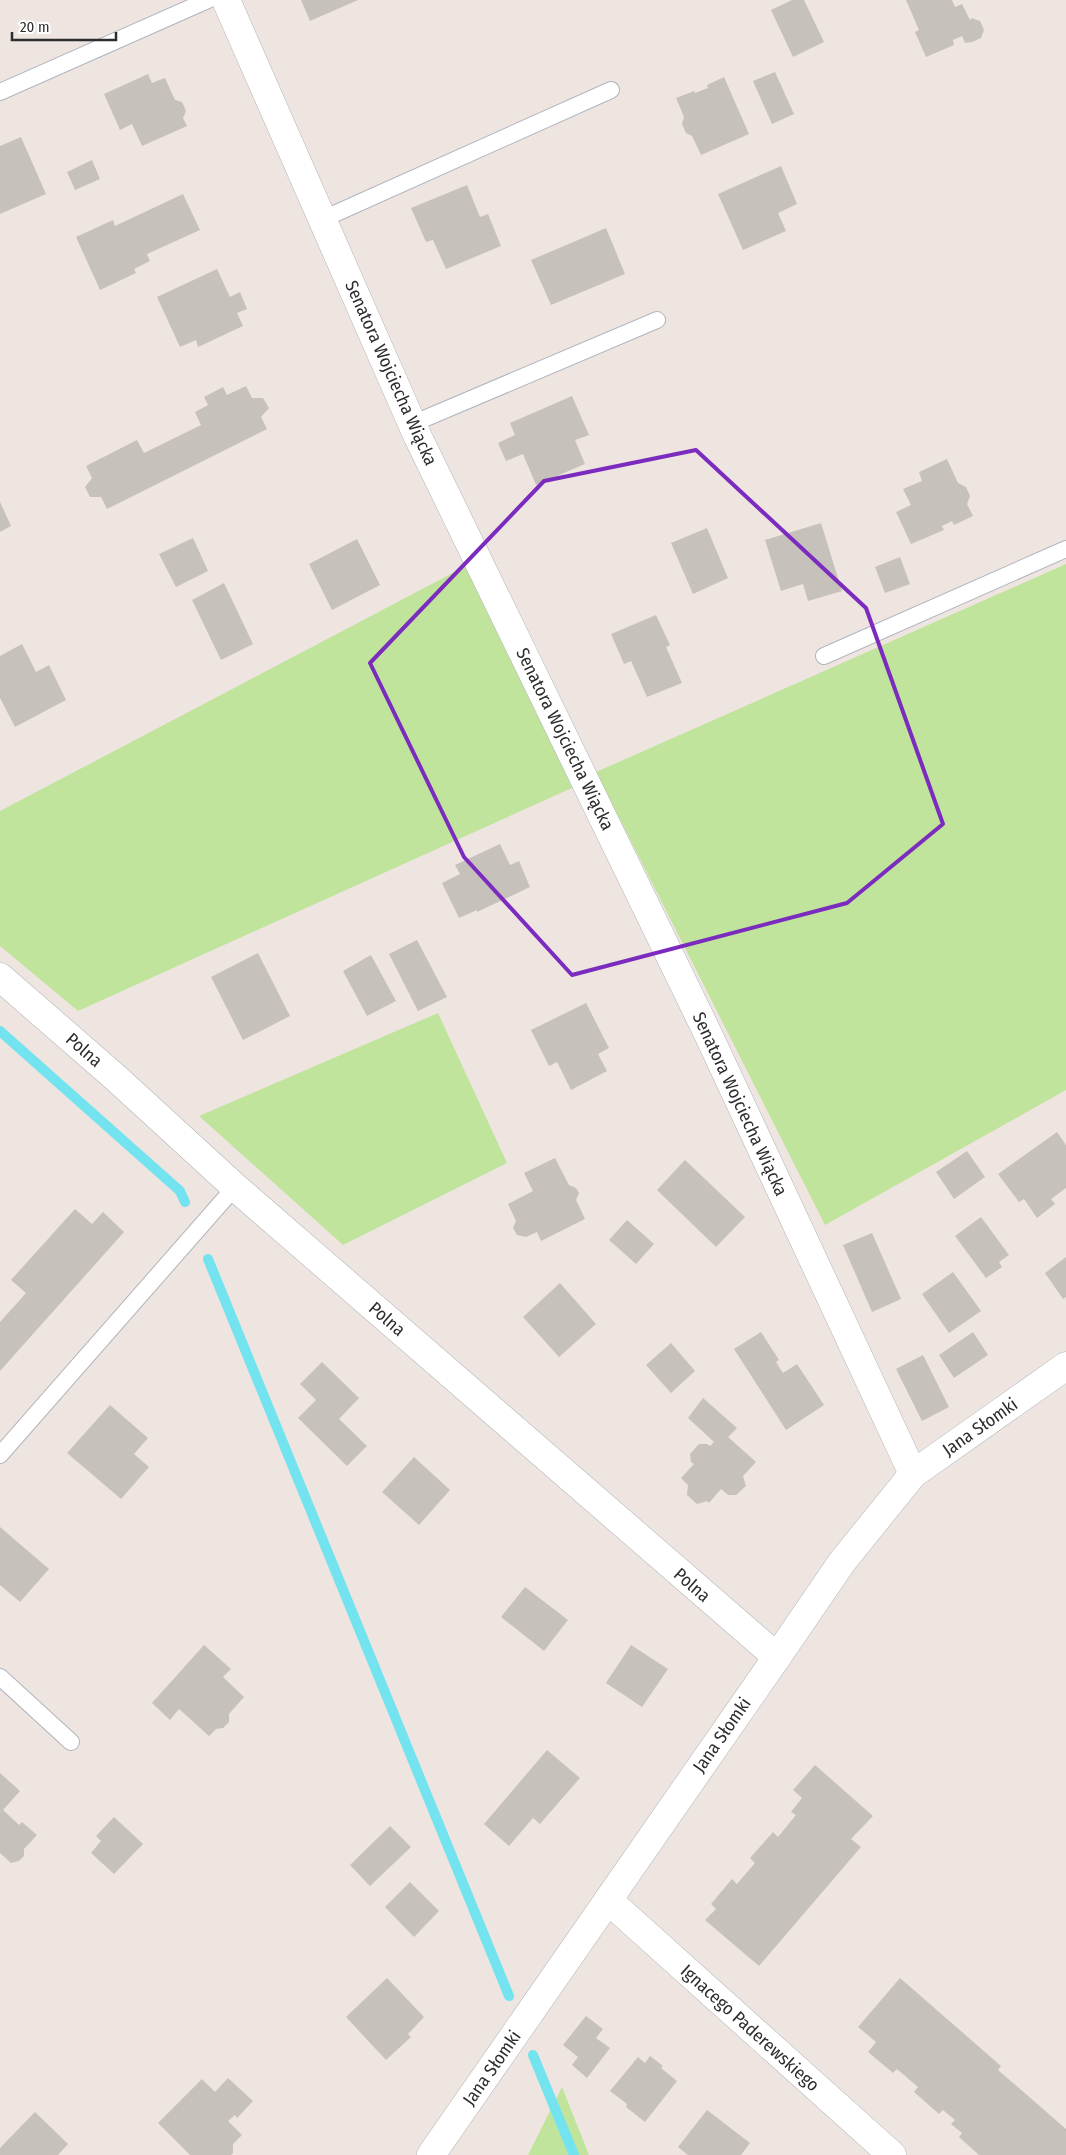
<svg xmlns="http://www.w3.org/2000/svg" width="1066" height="2155" font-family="'Fira Sans Condensed',sans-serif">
  <rect width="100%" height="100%" fill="#eee5e0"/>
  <g fill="#c1e49c">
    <path d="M 1066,564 L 1066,1090 L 825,1225 L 596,772 Z"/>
    <path d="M 466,566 L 574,787 L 78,1011 L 0,946 L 0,811 Z"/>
    <path d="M 438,1013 L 507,1163 L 343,1245 L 199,1116 Z"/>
    <path d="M 562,2087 L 589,2155 L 528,2155 Z"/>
  </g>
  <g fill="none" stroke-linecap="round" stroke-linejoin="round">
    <g stroke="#73e3ef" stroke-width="10">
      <path d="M 0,1031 L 180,1191 L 185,1202"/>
      <path d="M 208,1259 L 509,1996"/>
      <path d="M 533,2055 L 574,2155"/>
    </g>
  </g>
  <g fill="#c7c1bb">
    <path d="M 301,0 L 358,0 L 310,21 Z"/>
    <path d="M 792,0 L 804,0 L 824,42 L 793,57 L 771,10 Z"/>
    <path d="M 906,0 L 952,0 L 955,7 L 962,4 L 970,20 L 972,18 L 980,21 L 984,30 L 981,38 L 972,42 L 965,43 L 962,36 L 953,40 L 954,45 L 926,57 L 915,32 L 919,30 Z"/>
    <path d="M 775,72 L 794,114 L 772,124 L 753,81 Z"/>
    <path d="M 148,74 L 152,83 L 165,78 L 175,100 L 182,102 L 186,111 L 183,118 L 187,126 L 142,146 L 132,124 L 120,130 L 104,94 Z"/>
    <path d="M 724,77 L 749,134 L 701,155 L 692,136 L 686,133 L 682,124 L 684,117 L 676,98 L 694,91 L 695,93 L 708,88 L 707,85 Z"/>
    <path d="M 21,137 L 46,194 L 0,214 L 0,146 Z"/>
    <path d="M 92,160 L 100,179 L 75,190 L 67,172 Z"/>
    <path d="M 781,166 L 797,204 L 778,213 L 786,231 L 743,250 L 718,194 Z"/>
    <path d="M 467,185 L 480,217 L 488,214 L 501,246 L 446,269 L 433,240 L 426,242 L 411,208 Z"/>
    <path d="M 183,194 L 200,230 L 147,254 L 150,261 L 134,269 L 136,273 L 100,290 L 76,237 L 113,220 L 115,226 Z"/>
    <path d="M 606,228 L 625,274 L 551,305 L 531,260 Z"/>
    <path d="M 217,269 L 230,297 L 240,292 L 247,309 L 237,313 L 243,326 L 198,347 L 196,340 L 180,347 L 157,297 Z"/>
    <path d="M 246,386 L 252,398 L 263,398 L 269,408 L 261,417 L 267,429 L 107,509 L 101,497 L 90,497 L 85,487 L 92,478 L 86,466 L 137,440 L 144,453 L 201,425 L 195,412 L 208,405 L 204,397 L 223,387 L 227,395 Z"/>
    <path d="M 572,396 L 589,435 L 575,440 L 585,464 L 536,485 L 523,454 L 506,461 L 498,443 L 515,435 L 510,423 Z"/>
    <path d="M 947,459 L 958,483 L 966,487 L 970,496 L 967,504 L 973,516 L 954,525 L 952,521 L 942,526 L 944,530 L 911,544 L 896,512 L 911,505 L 903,489 L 922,481 L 919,472 Z"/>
    <path d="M 0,502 L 11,526 L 0,532 Z"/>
    <path d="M 821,523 L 842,591 L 808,601 L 803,584 L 781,591 L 765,540 Z"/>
    <path d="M 707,528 L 728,578 L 693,594 L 671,543 Z"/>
    <path d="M 193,538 L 208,571 L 176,587 L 159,554 Z"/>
    <path d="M 357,539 L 380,585 L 332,610 L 309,564 Z"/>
    <path d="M 900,557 L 910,584 L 885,593 L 875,567 Z"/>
    <path d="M 224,583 L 253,644 L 221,660 L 192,600 Z"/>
    <path d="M 656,615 L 670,645 L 666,647 L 682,683 L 647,697 L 631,661 L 624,664 L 611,634 Z"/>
    <path d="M 22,644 L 36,672 L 49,665 L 66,700 L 15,727 L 0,698 L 0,656 Z"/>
    <path d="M 500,844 L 510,865 L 519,861 L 530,887 L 477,912 L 477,910 L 459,918 L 442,883 L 460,874 L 455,865 Z"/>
    <path d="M 417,940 L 447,997 L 418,1011 L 389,954 Z"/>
    <path d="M 258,953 L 290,1016 L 243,1040 L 211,977 Z"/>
    <path d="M 371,955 L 396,1001 L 367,1016 L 343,971 Z"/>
    <path d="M 586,1003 L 609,1048 L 598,1054 L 607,1071 L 571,1090 L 557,1062 L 549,1066 L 531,1030 Z"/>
    <path d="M 1057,1132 L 1066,1145 L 1066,1188 L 1051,1199 L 1055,1204 L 1037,1218 L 1024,1199 L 1019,1202 L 998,1174 Z"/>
    <path d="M 967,1151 L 985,1177 L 954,1199 L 936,1172 Z"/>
    <path d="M 555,1158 L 569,1185 L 576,1188 L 579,1193 L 576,1200 L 585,1219 L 541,1241 L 537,1232 L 526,1237 L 517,1235 L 513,1228 L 516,1221 L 508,1204 L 533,1191 L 524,1173 Z"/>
    <path d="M 685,1160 L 745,1217 L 716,1247 L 657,1190 Z"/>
    <path d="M 75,1209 L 92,1224 L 103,1212 L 124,1232 L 0,1371 L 0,1322 L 26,1293 L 11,1280 Z"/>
    <path d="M 981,1217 L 1009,1255 L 999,1262 L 1002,1267 L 986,1278 L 955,1236 Z"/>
    <path d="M 627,1220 L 654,1244 L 636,1264 L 609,1240 Z"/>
    <path d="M 872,1233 L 901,1299 L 872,1312 L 843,1245 Z"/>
    <path d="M 1066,1257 L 1066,1297 L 1063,1299 L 1045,1273 Z"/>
    <path d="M 953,1272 L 981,1311 L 949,1333 L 922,1294 Z"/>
    <path d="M 560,1283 L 596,1324 L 559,1357 L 523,1317 Z"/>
    <path d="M 761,1332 L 779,1360 L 776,1362 L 783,1373 L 797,1364 L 824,1405 L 786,1430 L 734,1349 Z"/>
    <path d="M 973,1332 L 988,1355 L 954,1378 L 939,1355 Z"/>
    <path d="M 671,1343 L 695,1371 L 671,1393 L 646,1365 Z"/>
    <path d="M 923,1355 L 949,1407 L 922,1421 L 896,1369 Z"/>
    <path d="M 322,1362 L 359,1398 L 339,1419 L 367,1446 L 347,1466 L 298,1418 L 316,1400 L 300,1384 Z"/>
    <path d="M 703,1398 L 737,1428 L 728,1437 L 756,1462 L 743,1476 L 746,1486 L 736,1495 L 728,1495 L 721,1489 L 709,1503 L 707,1501 L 697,1504 L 687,1495 L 688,1485 L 681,1478 L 694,1464 L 691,1462 L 690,1454 L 699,1444 L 707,1444 L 710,1446 L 714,1442 L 688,1418 Z"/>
    <path d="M 110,1405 L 148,1438 L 134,1454 L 149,1467 L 121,1499 L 67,1453 Z"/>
    <path d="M 414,1457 L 450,1490 L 419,1525 L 382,1492 Z"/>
    <path d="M 0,1527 L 49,1569 L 20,1602 L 0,1585 Z"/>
    <path d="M 525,1587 L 568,1620 L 544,1651 L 501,1617 Z"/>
    <path d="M 204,1645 L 231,1669 L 223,1677 L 244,1697 L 229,1714 L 229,1722 L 223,1728 L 216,1729 L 209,1736 L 179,1709 L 170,1720 L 152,1703 Z"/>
    <path d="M 631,1645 L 668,1669 L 642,1707 L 606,1683 Z"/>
    <path d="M 547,1750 L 580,1778 L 540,1824 L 533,1818 L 509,1846 L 484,1824 Z"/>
    <path d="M 815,1765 L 873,1816 L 851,1839 L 861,1847 L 759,1966 L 705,1920 L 716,1909 L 711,1904 L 732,1879 L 737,1884 L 755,1863 L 750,1858 L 773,1832 L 778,1837 L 796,1815 L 791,1812 L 802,1798 L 793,1790 Z"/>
    <path d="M 0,1773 L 20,1791 L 3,1810 L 19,1825 L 22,1822 L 37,1835 L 24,1849 L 24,1856 L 19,1861 L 11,1863 L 0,1853 Z"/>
    <path d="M 114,1817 L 143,1844 L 114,1874 L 91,1853 L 101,1841 L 96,1836 Z"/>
    <path d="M 390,1826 L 411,1847 L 370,1886 L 350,1865 Z"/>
    <path d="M 410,1882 L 439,1911 L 414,1937 L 385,1907 Z"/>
    <path d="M 387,1978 L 424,2017 L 408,2034 L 411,2037 L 386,2060 L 346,2017 Z"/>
    <path d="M 900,1978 L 1001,2066 L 998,2070 L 1066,2129 L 1066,2155 L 979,2155 L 959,2137 L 962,2133 L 951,2124 L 955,2120 L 943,2110 L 939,2114 L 914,2092 L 918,2087 L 897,2069 L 893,2073 L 868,2052 L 876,2042 L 858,2027 Z"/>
    <path d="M 586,2016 L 603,2029 L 596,2038 L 610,2048 L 587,2078 L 572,2065 L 578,2057 L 563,2045 Z"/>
    <path d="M 650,2056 L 663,2066 L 661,2068 L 677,2081 L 645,2122 L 626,2107 L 627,2104 L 610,2091 L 638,2057 L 645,2063 Z"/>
    <path d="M 228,2078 L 253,2101 L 237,2118 L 235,2115 L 228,2121 L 242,2135 L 233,2144 L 233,2153 L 231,2155 L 190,2155 L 158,2123 L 202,2079 L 215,2092 Z"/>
    <path d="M 707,2110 L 750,2143 L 741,2155 L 688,2155 L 678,2147 Z"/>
    <path d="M 35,2112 L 68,2144 L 58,2155 L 0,2155 L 0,2148 Z"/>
  </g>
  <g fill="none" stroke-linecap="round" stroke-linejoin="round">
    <g stroke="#b0b4bd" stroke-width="18">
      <g id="lane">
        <path d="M 0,92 L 208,0"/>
        <path d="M 323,219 L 611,90"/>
        <path d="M 412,424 L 657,320"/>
        <path d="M 824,656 L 1066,549"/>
        <path d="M 0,1455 L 235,1187"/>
        <path d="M 0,1677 L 71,1742"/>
      </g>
    </g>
    <g stroke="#b0b4bd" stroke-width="29">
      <g id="street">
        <path d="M 226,0 L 417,435 L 708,1034 L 913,1474"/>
        <path d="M 608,1900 L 892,2155"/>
        <path d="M 431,2155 L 777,1657"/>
      </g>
    </g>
    <g stroke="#b0b4bd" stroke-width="29">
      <path id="secondary" d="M 0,977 L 116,1078 L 235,1187 L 777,1657 L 842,1562 L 913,1474 L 1066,1366"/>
    </g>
    <use href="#lane" stroke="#fff" stroke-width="16"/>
    <use href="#street" stroke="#fff" stroke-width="28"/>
    <use href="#secondary" stroke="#fff" stroke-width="28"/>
  </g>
  <path fill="none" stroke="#7b2cbf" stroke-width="4" stroke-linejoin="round" d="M 696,450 L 866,608 L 943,824 L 847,903 L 572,975 L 464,857 L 370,663 L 544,481 Z"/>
  <g text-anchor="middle" stroke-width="5" stroke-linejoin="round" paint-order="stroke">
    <g font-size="18" fill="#2d2d2d" stroke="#fff">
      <text transform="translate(391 373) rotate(66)" y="6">Senatora Wojciecha Wiącka</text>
      <text transform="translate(565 739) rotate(64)" y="6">Senatora Wojciecha Wiącka</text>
      <text transform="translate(84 1050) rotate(41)" y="6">Polna</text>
      <text transform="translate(740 1104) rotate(65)" y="6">Senatora Wojciecha Wiącka</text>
      <text transform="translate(387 1319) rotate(41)" y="6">Polna</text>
      <text transform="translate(980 1427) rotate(-35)" y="6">Jana Słomki</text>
      <text transform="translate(692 1585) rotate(41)" y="6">Polna</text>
      <text transform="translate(722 1735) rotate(-55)" y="6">Jana Słomki</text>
      <text transform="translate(750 2028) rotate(42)" y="6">Ignacego Paderewskiego</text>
      <text transform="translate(492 2068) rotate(-55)" y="6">Jana Słomki</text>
    </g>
  </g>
  <path d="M12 32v8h104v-8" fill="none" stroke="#2d2d2d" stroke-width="2.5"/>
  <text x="20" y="32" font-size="15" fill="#2d2d2d" stroke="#ffffff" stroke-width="4" paint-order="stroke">20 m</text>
</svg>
